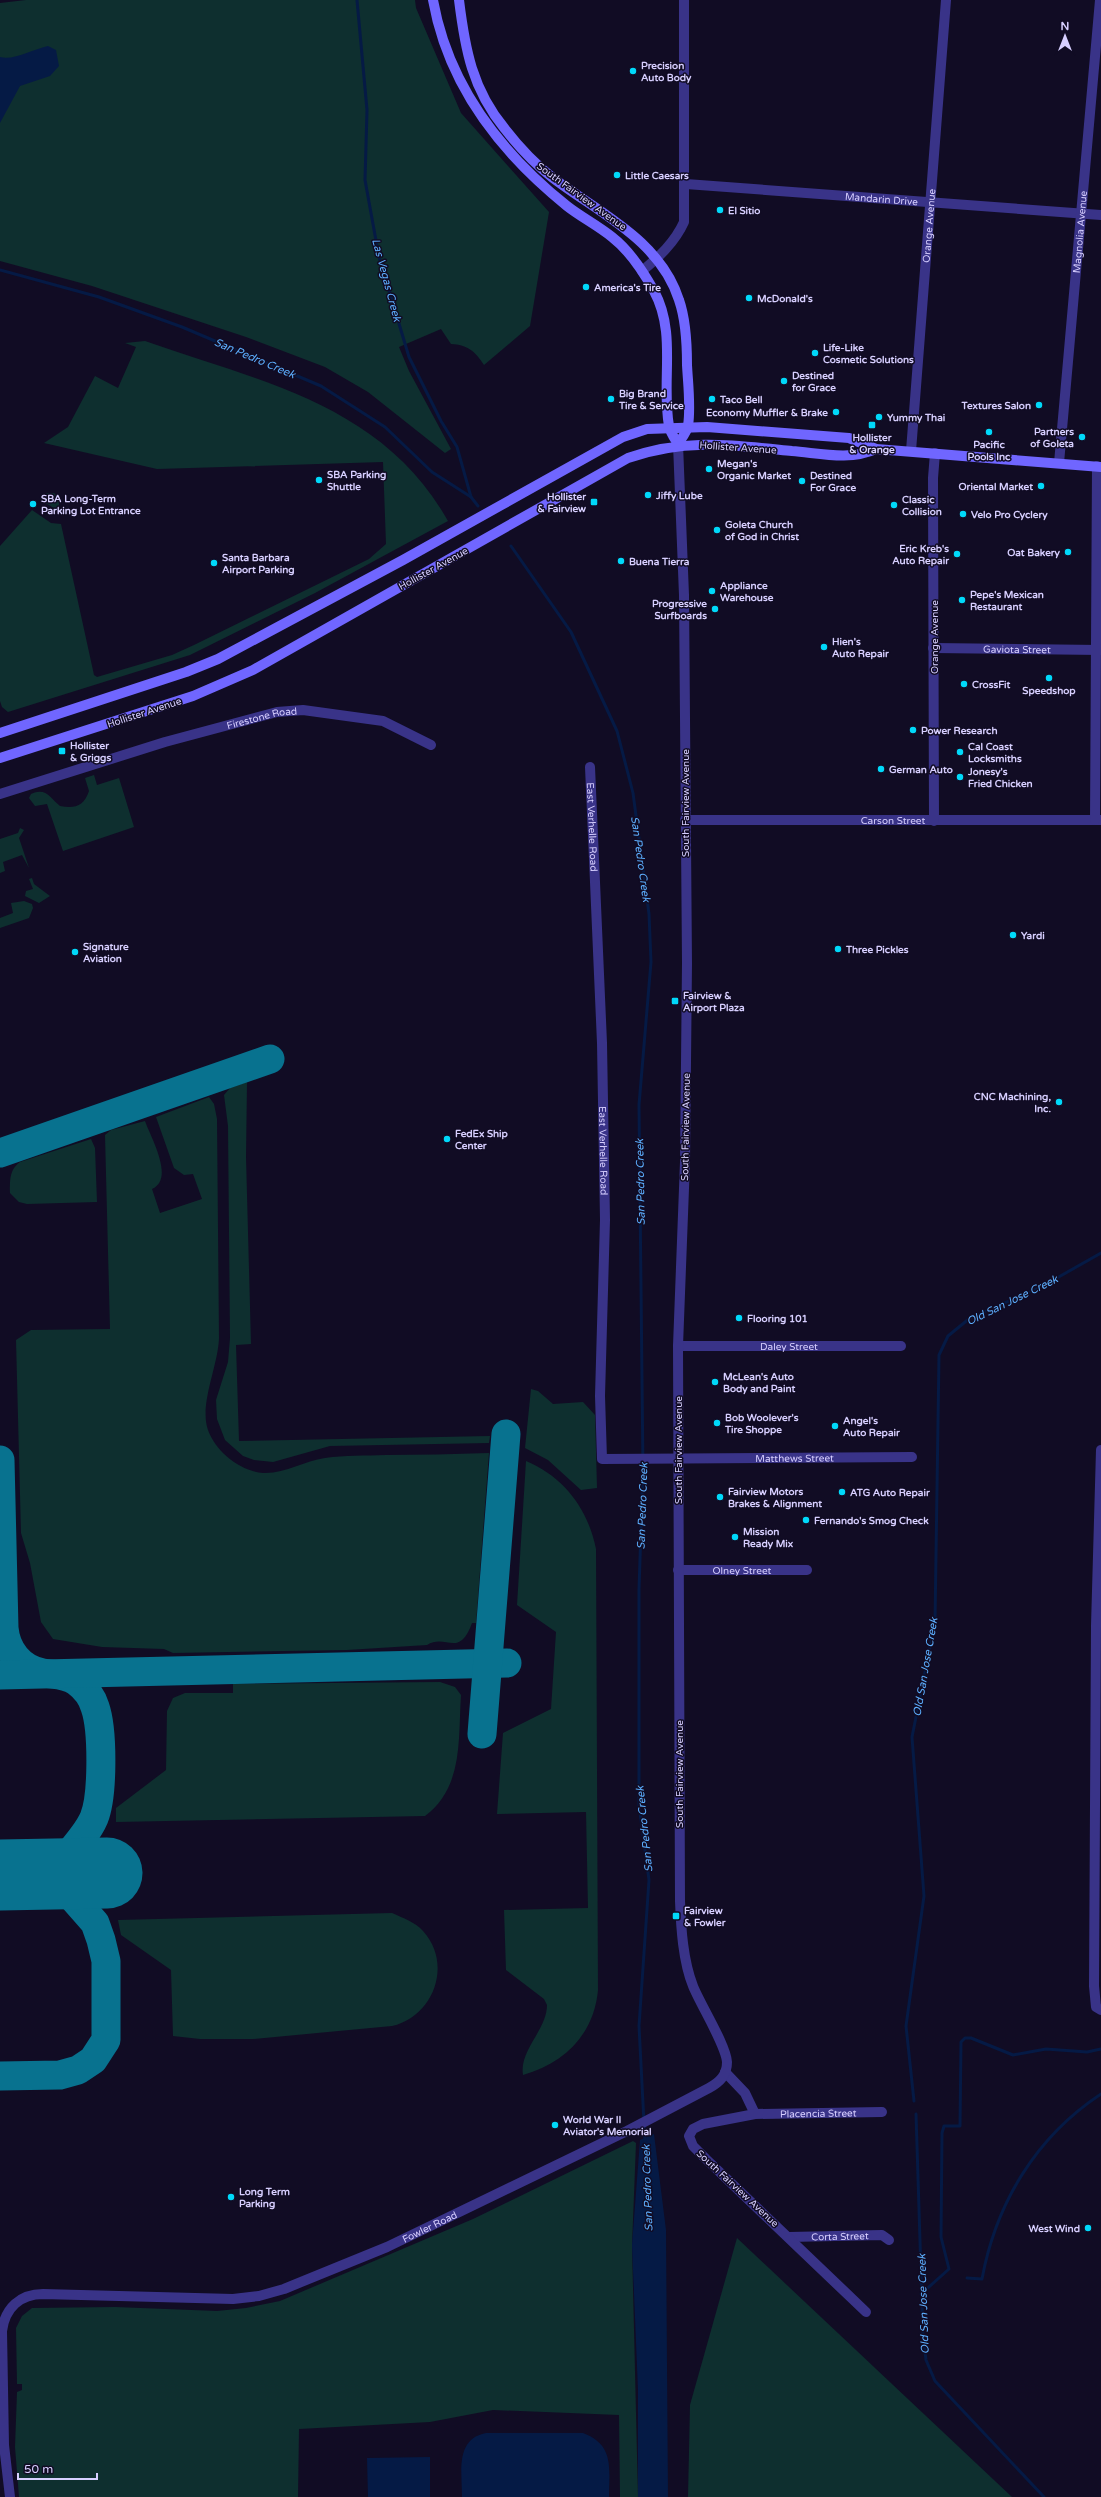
<svg xmlns="http://www.w3.org/2000/svg" width="1101" height="2497" font-family="'Varela Round',sans-serif">
  <rect width="100%" height="100%" fill="#110c24"/>
  <g fill="#0e2f2f">
    <path d="M 26,0 L 415,0 L 416,8 L 461,113 L 549,212 L 530,326 L 484,365 C 475,351 468,345 451,344 L 441,329 L 399,347 L 409,371 L 451,449 L 445,453 L 368,392 L 325,367 L 246,337 L 92,286 L 0,261 L 0,3 Z"/>
    <path d="M 145,341 C 261,382 382,404 448,521 L 315,593 L 190,655 L 8,712 L 2,707 L 0,701 L 0,546 L 32,510 L 51,523 L 61,524 L 94,675 L 97,677 L 172,655 L 194,645 L 369,559 L 386,544 L 383,462 L 157,469 L 44,443 L 68,427 L 95,376 L 118,388 L 136,347 L 125,343 Z"/>
    <path d="M 47,493 L 54,493 L 58,497 L 60,512 L 41,500 Z"/>
    <path d="M 94,775 L 97,785 L 119,778 L 134,827 L 63,851 L 47,804 L 35,806 L 29,798 L 31,794 C 46,787 50,798 60,806 C 75,809 84,806 89,791 L 85,778 Z"/>
    <path d="M 20,828 L 24,830 L 19,838 L 29,868 L 22,855 L 3,862 L 5,871 L 0,873 L 0,839 L 18,833 Z"/>
    <path d="M 32,878 L 34,884 L 50,896 L 39,903 L 25,896 L 26,891 L 33,889 L 29,879 Z"/>
    <path d="M 24,901 L 32,904 L 33,908 L 29,918 L 0,928 L 0,918 L 13,913 L 11,903 Z"/>
    <path d="M 247,1082 L 246,1157 L 251,1344 L 236,1345 L 239,1441 L 490,1436 L 489,1443 L 330,1446 L 273,1462 L 254,1460 L 243,1456 L 225,1440 L 217,1419 L 216,1400 L 228,1362 L 230,1338 L 228,1126 L 224,1095 L 230,1088 Z"/>
    <path d="M 209,1097 L 214,1104 L 217,1119 L 219,1338 C 218,1367 199,1404 208,1430 C 216,1452 240,1471 263,1473 C 285,1474 304,1461 325,1458 C 345,1455 365,1456 386,1455 C 420,1455 454,1454 489,1453 L 476,1623 L 472,1623 C 459,1659 446,1633 427,1645 L 347,1650 L 173,1653 L 164,1649 L 102,1647 L 53,1639 L 41,1622 L 30,1563 L 21,1533 L 16,1340 L 31,1330 L 110,1329 L 105,1135 L 111,1130 L 145,1121 C 151,1138 175,1179 152,1189 L 160,1213 L 202,1199 L 193,1174 L 184,1175 L 174,1168 L 156,1117 Z"/>
    <path d="M 91,1139 L 95,1148 L 97,1202 L 27,1204 L 19,1202 L 10,1193 C 10,1181 9,1170 20,1162 Z"/>
    <path d="M 531,1389 L 538,1391 L 553,1404 L 583,1402 L 595,1415 L 597,1488 L 581,1490 L 548,1460 L 525,1448 Z"/>
    <path d="M 526,1461 C 564,1477 588,1509 596,1549 L 598,1990 C 594,2034 565,2063 523,2075 C 519,2050 547,2030 547,2005 L 544,1999 L 506,1970 L 504,1910 L 588,1908 L 586,1812 L 497,1814 L 503,1733 L 551,1709 L 556,1632 L 517,1605 Z"/>
    <path d="M 440,1682 L 455,1687 L 461,1695 C 458,1738 464,1787 425,1816 L 116,1822 L 116,1808 L 166,1770 L 167,1711 L 173,1698 L 185,1693 L 233,1693 L 233,1684 Z"/>
    <path d="M 392,1913 C 403,1918 415,1922 423,1931 C 453,1964 434,2016 392,2026 L 253,2039 L 200,2039 L 173,2036 L 171,1970 L 121,1935 L 118,1920 Z"/>
    <path d="M 633,2141 L 636,2143 L 632,2246 L 638,2497 L 620,2497 L 619,2415 L 493,2410 L 430,2422 L 299,2429 L 298,2497 L 19,2497 L 15,2447 L 17,2392 L 22,2390 L 22,2384 L 17,2384 L 16,2328 L 22,2316 L 32,2308 L 115,2307 L 217,2311 L 246,2308 L 280,2301 L 473,2219 Z"/>
    <path d="M 737,2238 L 1012,2497 L 688,2497 L 690,2405 Z"/>
  </g>
  <g fill="#051a45">
    <path d="M 48,46 L 56,50 L 59,66 L 50,76 L 20,86 L 0,123 L 0,57 C 13,61 34,49 48,46 Z"/>
    <path d="M 654,2134 L 666,2230 L 668,2497 L 638,2497 L 638,2390 L 632,2245 L 640,2140 Z"/>
    <path d="M 486,2433 L 583,2433 C 615,2445 609,2469 609,2497 L 462,2497 C 462,2472 455,2439 486,2433 Z"/>
    <path d="M 430,2457 L 430,2497 L 368,2497 L 367,2458 Z"/>
  </g>
  <g fill="none" stroke-linecap="round" stroke-linejoin="round">
    <g stroke="#051a45" stroke-width="3">
      <path d="M 357,0 L 367,110 L 365,180 L 379,257 L 409,357 L 441,421 L 457,447 L 471,497"/>
      <path d="M 0,270 L 99,297 L 182,327 L 321,386 L 385,427 L 432,472 L 471,497 L 478,506"/>
      <path d="M 511,546 L 571,632 L 617,731 L 633,793 L 649,914 L 651,962 L 639,1105 L 643,1470 L 639,1589 L 639,1805 L 649,1880 L 639,2026 L 645,2142"/>
      <path d="M 914,2101 L 906,2026 L 924,1896 L 912,1737 L 935,1622 L 939,1355 L 948,1336 L 970,1318 L 1041,1287 L 1101,1253"/>
      <path d="M 916,2114 L 923,2336 L 926,2360 L 935,2381 L 1044,2497"/>
      <path d="M 967,2278 L 982,2279 C 996,2203 1036,2137 1101,2094"/>
      <path d="M 921,2294 L 949,2269 L 941,2237 L 942,2133 L 944,2126 L 960,2126 L 961,2042 L 965,2038 L 971,2038 L 1013,2055 L 1046,2049 L 1087,2052 L 1101,2049"/>
    </g>
    <g stroke="#08728f" stroke-width="29">
      <path d="M 0,1153 L 270,1059"/>
      <path d="M 0,1460 L 4,1628 C 6,1650 20,1669 43,1673 C 55,1675 67,1674 77,1682 C 85,1688 92,1697 95,1707 C 103,1730 103,1796 94,1818 C 86,1837 64,1858 52,1874 L 95,1923 L 101,1940 L 106,1961 L 106,2040 L 93,2060 L 78,2070 L 60,2075 L 0,2076"/>
      <path d="M 0,1675 L 507,1663"/>
      <path d="M 482,1734 L 506,1434"/>
    </g>
    <path stroke="#08728f" stroke-width="71" d="M 0,1875 L 107,1873"/>
    <g stroke="#393388" stroke-width="10">
      <path id="s1" d="M 686,184 L 1101,215"/>
      <path d="M 642,271 C 659,257 675,242 684,222 L 684,0"/>
      <path id="s2" d="M 911,451 L 946,0"/>
      <path id="s3" d="M 1059,463 L 1100,0"/>
      <path id="s4" d="M 933,648 L 1101,650"/>
      <path id="s5" d="M 590,767 L 602,1043 L 605,1220 L 600,1396 L 602,1459 L 912,1457"/>
      <path id="s6" d="M 0,794 L 165,742 L 277,712 L 303,710 L 383,721 L 431,745"/>
      <path id="s7" d="M 685,820 L 1101,820"/>
      <path d="M 1095,820 L 1097,466"/>
      <path d="M 934,821 L 933,478 L 935,453"/>
      <path id="s8" d="M 678,1346 L 901,1346"/>
      <path d="M 1101,1450 L 1096,1626 L 1094,1986 L 1096,2007 L 1101,2010"/>
      <path id="s9" d="M 678,1570 L 807,1570"/>
      <path d="M 725,2072 L 745,2093 L 755,2114"/>
      <path id="s10" d="M 789,2237 L 882,2235 L 889,2240"/>
      <path id="s11" d="M 866,2312 L 706,2159 L 693,2146 L 689,2136 L 693,2129 L 703,2124 L 755,2114 L 882,2112"/>
    </g>
    <path stroke="#393388" stroke-width="10" id="s12" d="M 10,2497 L 4,2445 L 2,2331 C 5,2308 20,2294 43,2294 L 233,2299 L 259,2296 L 284,2289 L 387,2247 L 627,2131 L 709,2088 C 720,2082 727,2075 727,2062 C 726,2045 700,2004 693,1986 C 683,1961 681,1928 680,1901 L 678,1346 L 685,1162 L 687,963 L 684,595 L 678,444"/>
    <g stroke="#7066ff" stroke-width="10">
      <path d="M 433,0 C 448,85 501,153 567,206 C 581,217 597,225 612,237 C 630,251 643,271 654,291 C 677,333 661,381 669,426 C 670,432 675,439 678,444"/>
      <path d="M 459,0 C 465,49 472,89 505,129 C 519,147 535,164 553,178 C 599,213 660,240 679,300 C 686,320 687,344 687,365 C 688,384 691,407 688,426 C 687,432 681,439 678,444"/>
      <path d="M 0,733 L 186,672 L 218,659 L 403,560 L 623,437 L 647,429 L 707,427 L 849,438 L 876,449 L 1101,467"/>
      <path d="M 0,758 L 193,696 L 253,670 L 628,458 C 686,438 733,445 792,451 C 819,453 850,461 876,449"/>
    </g>
  </g>
  <g fill="#00d9fa" stroke="#110c24" stroke-width="1.5">
    <circle cx="633" cy="71" r="4"/>
    <circle cx="617" cy="175" r="4"/>
    <circle cx="720" cy="210" r="4"/>
    <circle cx="586" cy="287" r="4"/>
    <circle cx="749" cy="298" r="4"/>
    <circle cx="815" cy="353" r="4"/>
    <circle cx="784" cy="381" r="4"/>
    <circle cx="611" cy="399" r="4"/>
    <circle cx="712" cy="399" r="4"/>
    <circle cx="1039" cy="405" r="4"/>
    <circle cx="836" cy="412" r="4"/>
    <circle cx="879" cy="417" r="4"/>
    <rect x="868" y="421" width="8" height="8" rx="2"/>
    <circle cx="989" cy="432" r="4"/>
    <circle cx="1082" cy="437" r="4"/>
    <circle cx="709" cy="469" r="4"/>
    <circle cx="319" cy="480" r="4"/>
    <circle cx="802" cy="481" r="4"/>
    <circle cx="1041" cy="486" r="4"/>
    <circle cx="648" cy="495" r="4"/>
    <rect x="590" y="498" width="8" height="8" rx="2"/>
    <circle cx="33" cy="504" r="4"/>
    <circle cx="894" cy="505" r="4"/>
    <circle cx="963" cy="514" r="4"/>
    <circle cx="717" cy="530" r="4"/>
    <circle cx="1068" cy="552" r="4"/>
    <circle cx="957" cy="554" r="4"/>
    <circle cx="621" cy="561" r="4"/>
    <circle cx="214" cy="563" r="4"/>
    <circle cx="712" cy="591" r="4"/>
    <circle cx="962" cy="600" r="4"/>
    <circle cx="715" cy="609" r="4"/>
    <circle cx="824" cy="647" r="4"/>
    <circle cx="1049" cy="678" r="4"/>
    <circle cx="964" cy="684" r="4"/>
    <circle cx="913" cy="730" r="4"/>
    <rect x="58" y="747" width="8" height="8" rx="2"/>
    <circle cx="960" cy="752" r="4"/>
    <circle cx="881" cy="769" r="4"/>
    <circle cx="960" cy="777" r="4"/>
    <circle cx="1013" cy="935" r="4"/>
    <circle cx="838" cy="949" r="4"/>
    <circle cx="75" cy="952" r="4"/>
    <rect x="671" y="997" width="8" height="8" rx="2"/>
    <circle cx="1059" cy="1102" r="4"/>
    <circle cx="447" cy="1139" r="4"/>
    <circle cx="739" cy="1318" r="4"/>
    <circle cx="715" cy="1382" r="4"/>
    <circle cx="717" cy="1423" r="4"/>
    <circle cx="835" cy="1426" r="4"/>
    <circle cx="842" cy="1492" r="4"/>
    <circle cx="720" cy="1497" r="4"/>
    <circle cx="806" cy="1520" r="4"/>
    <circle cx="735" cy="1537" r="4"/>
    <rect x="672" y="1912" width="8" height="8" rx="2"/>
    <circle cx="555" cy="2125" r="4"/>
    <circle cx="231" cy="2197" r="4"/>
    <circle cx="1088" cy="2228" r="4"/>
  </g>
  <g text-anchor="middle" stroke-width="3" stroke-linejoin="round" paint-order="stroke">
    <g font-size="10" font-weight="bold" fill="#d7cfff" stroke="#110c24" text-anchor="start">
      <text x="641" y="69">Precision<tspan x="641" dy="12">Auto Body</tspan></text>
      <text x="625" y="179">Little Caesars</text>
      <text x="728" y="214">El Sitio</text>
      <text x="594" y="291">America's Tire</text>
      <text x="757" y="302">McDonald's</text>
      <text x="823" y="351">Life-Like<tspan x="823" dy="12">Cosmetic Solutions</tspan></text>
      <text x="792" y="379">Destined<tspan x="792" dy="12">for Grace</tspan></text>
      <text x="619" y="397">Big Brand<tspan x="619" dy="12">Tire &amp; Service</tspan></text>
      <text x="720" y="403">Taco Bell</text>
      <text x="1031" y="409" text-anchor="end">Textures Salon</text>
      <text x="828" y="416" text-anchor="end">Economy Muffler &amp; Brake</text>
      <text x="887" y="421">Yummy Thai</text>
      <text x="1074" y="435" text-anchor="end">Partners<tspan x="1074" dy="12">of Goleta</tspan></text>
      <text x="872" y="441" text-anchor="middle">Hollister<tspan x="872" dy="12">&amp; Orange</tspan></text>
      <text x="989" y="448" text-anchor="middle">Pacific<tspan x="989" dy="12">Pools Inc</tspan></text>
      <text x="717" y="467">Megan's<tspan x="717" dy="12">Organic Market</tspan></text>
      <text x="327" y="478">SBA Parking<tspan x="327" dy="12">Shuttle</tspan></text>
      <text x="810" y="479">Destined<tspan x="810" dy="12">For Grace</tspan></text>
      <text x="1033" y="490" text-anchor="end">Oriental Market</text>
      <text x="656" y="499">Jiffy Lube</text>
      <text x="586" y="500" text-anchor="end">Hollister<tspan x="586" dy="12">&amp; Fairview</tspan></text>
      <text x="41" y="502">SBA Long-Term<tspan x="41" dy="12">Parking Lot Entrance</tspan></text>
      <text x="902" y="503">Classic<tspan x="902" dy="12">Collision</tspan></text>
      <text x="971" y="518">Velo Pro Cyclery</text>
      <text x="725" y="528">Goleta Church<tspan x="725" dy="12">of God in Christ</tspan></text>
      <text x="949" y="552" text-anchor="end">Eric Kreb's<tspan x="949" dy="12">Auto Repair</tspan></text>
      <text x="1060" y="556" text-anchor="end">Oat Bakery</text>
      <text x="222" y="561">Santa Barbara<tspan x="222" dy="12">Airport Parking</tspan></text>
      <text x="629" y="565">Buena Tierra</text>
      <text x="720" y="589">Appliance<tspan x="720" dy="12">Warehouse</tspan></text>
      <text x="970" y="598">Pepe's Mexican<tspan x="970" dy="12">Restaurant</tspan></text>
      <text x="707" y="607" text-anchor="end">Progressive<tspan x="707" dy="12">Surfboards</tspan></text>
      <text x="832" y="645">Hien's<tspan x="832" dy="12">Auto Repair</tspan></text>
      <text x="972" y="688">CrossFit</text>
      <text x="1049" y="694" text-anchor="middle">Speedshop</text>
      <text x="921" y="734">Power Research</text>
      <text x="70" y="749">Hollister<tspan x="70" dy="12">&amp; Griggs</tspan></text>
      <text x="968" y="750">Cal Coast<tspan x="968" dy="12">Locksmiths</tspan></text>
      <text x="889" y="773">German Auto</text>
      <text x="968" y="775">Jonesy's<tspan x="968" dy="12">Fried Chicken</tspan></text>
      <text x="1021" y="939">Yardi</text>
      <text x="83" y="950">Signature<tspan x="83" dy="12">Aviation</tspan></text>
      <text x="846" y="953">Three Pickles</text>
      <text x="683" y="999">Fairview &amp;<tspan x="683" dy="12">Airport Plaza</tspan></text>
      <text x="1051" y="1100" text-anchor="end">CNC Machining,<tspan x="1051" dy="12">Inc.</tspan></text>
      <text x="455" y="1137">FedEx Ship<tspan x="455" dy="12">Center</tspan></text>
      <text x="747" y="1322">Flooring 101</text>
      <text x="723" y="1380">McLean's Auto<tspan x="723" dy="12">Body and Paint</tspan></text>
      <text x="725" y="1421">Bob Woolever's<tspan x="725" dy="12">Tire Shoppe</tspan></text>
      <text x="843" y="1424">Angel's<tspan x="843" dy="12">Auto Repair</tspan></text>
      <text x="728" y="1495">Fairview Motors<tspan x="728" dy="12">Brakes &amp; Alignment</tspan></text>
      <text x="850" y="1496">ATG Auto Repair</text>
      <text x="814" y="1524">Fernando's Smog Check</text>
      <text x="743" y="1535">Mission<tspan x="743" dy="12">Ready Mix</tspan></text>
      <text x="684" y="1914">Fairview<tspan x="684" dy="12">&amp; Fowler</tspan></text>
      <text x="563" y="2123">World War II<tspan x="563" dy="12">Aviator's Memorial</tspan></text>
      <text x="239" y="2195">Long Term<tspan x="239" dy="12">Parking</tspan></text>
      <text x="1080" y="2232" text-anchor="end">West Wind</text>
    </g>
    <g font-size="10" fill="#d7cfff" stroke="#110c24">
      <text transform="translate(582 196) rotate(36)" y="4">South Fairview Avenue</text>
      <text dy="4" stroke="none"><textPath href="#s1" startOffset="196">Mandarin Drive</textPath></text>
      <text dy="4" stroke="none"><textPath href="#s2" startOffset="226">Orange Avenue</textPath></text>
      <text dy="4" stroke="none"><textPath href="#s3" startOffset="232">Magnolia Avenue</textPath></text>
      <text transform="translate(738 447) rotate(4)" y="4">Hollister Avenue</text>
      <text transform="translate(433 568) rotate(-29)" y="4">Hollister Avenue</text>
      <text transform="translate(934 637) rotate(-90)" y="4">Orange Avenue</text>
      <text dy="4" stroke="none"><textPath href="#s4" startOffset="84">Gaviota Street</textPath></text>
      <text transform="translate(144 712) rotate(-18)" y="4">Hollister Avenue</text>
      <text dy="4" stroke="none"><textPath href="#s6" startOffset="273">Firestone Road</textPath></text>
      <text transform="translate(685 803) rotate(-90)" y="4">South Fairview Avenue</text>
      <text dy="4" stroke="none"><textPath href="#s7" startOffset="208">Carson Street</textPath></text>
      <text dy="4" stroke="none"><textPath href="#s5" startOffset="60">East Verhelle Road</textPath></text>
      <text transform="translate(685 1127) rotate(-89)" y="4">South Fairview Avenue</text>
      <text dy="4" stroke="none"><textPath href="#s5" startOffset="384">East Verhelle Road</textPath></text>
      <text dy="4" stroke="none"><textPath href="#s8" startOffset="111">Daley Street</textPath></text>
      <text transform="translate(678 1450) rotate(-90)" y="4">South Fairview Avenue</text>
      <text dy="4" stroke="none"><textPath href="#s5" startOffset="885">Matthews Street</textPath></text>
      <text dy="4" stroke="none"><textPath href="#s9" startOffset="64">Olney Street</textPath></text>
      <text transform="translate(679 1774) rotate(-90)" y="4">South Fairview Avenue</text>
      <text dy="4" stroke="none"><textPath href="#s11" startOffset="386">Placencia Street</textPath></text>
      <text transform="translate(738 2188) rotate(43)" y="4">South Fairview Avenue</text>
      <text dy="4" stroke="none"><textPath href="#s12" startOffset="628">Fowler Road</textPath></text>
      <text dy="4" stroke="none"><textPath href="#s10" startOffset="51">Corta Street</textPath></text>
    </g>
    <g font-size="11" font-style="italic" fill="#5dafff" stroke="#110c24">
      <text transform="translate(387 280) rotate(75)" y="4">Las Vegas Creek</text>
      <text transform="translate(255 358) rotate(23)" y="4">San Pedro Creek</text>
      <text transform="translate(641 859) rotate(82)" y="4">San Pedro Creek</text>
      <text transform="translate(640 1182) rotate(-91)" y="4">San Pedro Creek</text>
      <text transform="translate(1012 1300) rotate(-26)" y="4">Old San Jose Creek</text>
      <text transform="translate(642 1506) rotate(-88)" y="4">San Pedro Creek</text>
      <text transform="translate(925 1667) rotate(-80)" y="4">Old San Jose Creek</text>
      <text transform="translate(644 1829) rotate(-96)" y="4">San Pedro Creek</text>
      <text transform="translate(647 2188) rotate(-92)" y="4">San Pedro Creek</text>
      <text transform="translate(923 2304) rotate(-92)" y="4">Old San Jose Creek</text>
    </g>
  </g>
  <g transform="translate(1065 36)" stroke="#110c24" stroke-width="3" paint-order="stroke">
  <path d="M0-3L7 15L0 10L-7 15Z" fill="#d7cfff"/>
  <text y="-6" font-size="11" font-weight="bold" text-anchor="middle" fill="#d7cfff">N</text>
  </g>
  <path d="M18 2473v6h79v-6" fill="none" stroke="#d7cfff" stroke-width="2"/>
  <text x="24" y="2473" font-size="12" fill="#d7cfff" stroke="#110c24" stroke-width="3" paint-order="stroke">50 m</text>
</svg>
